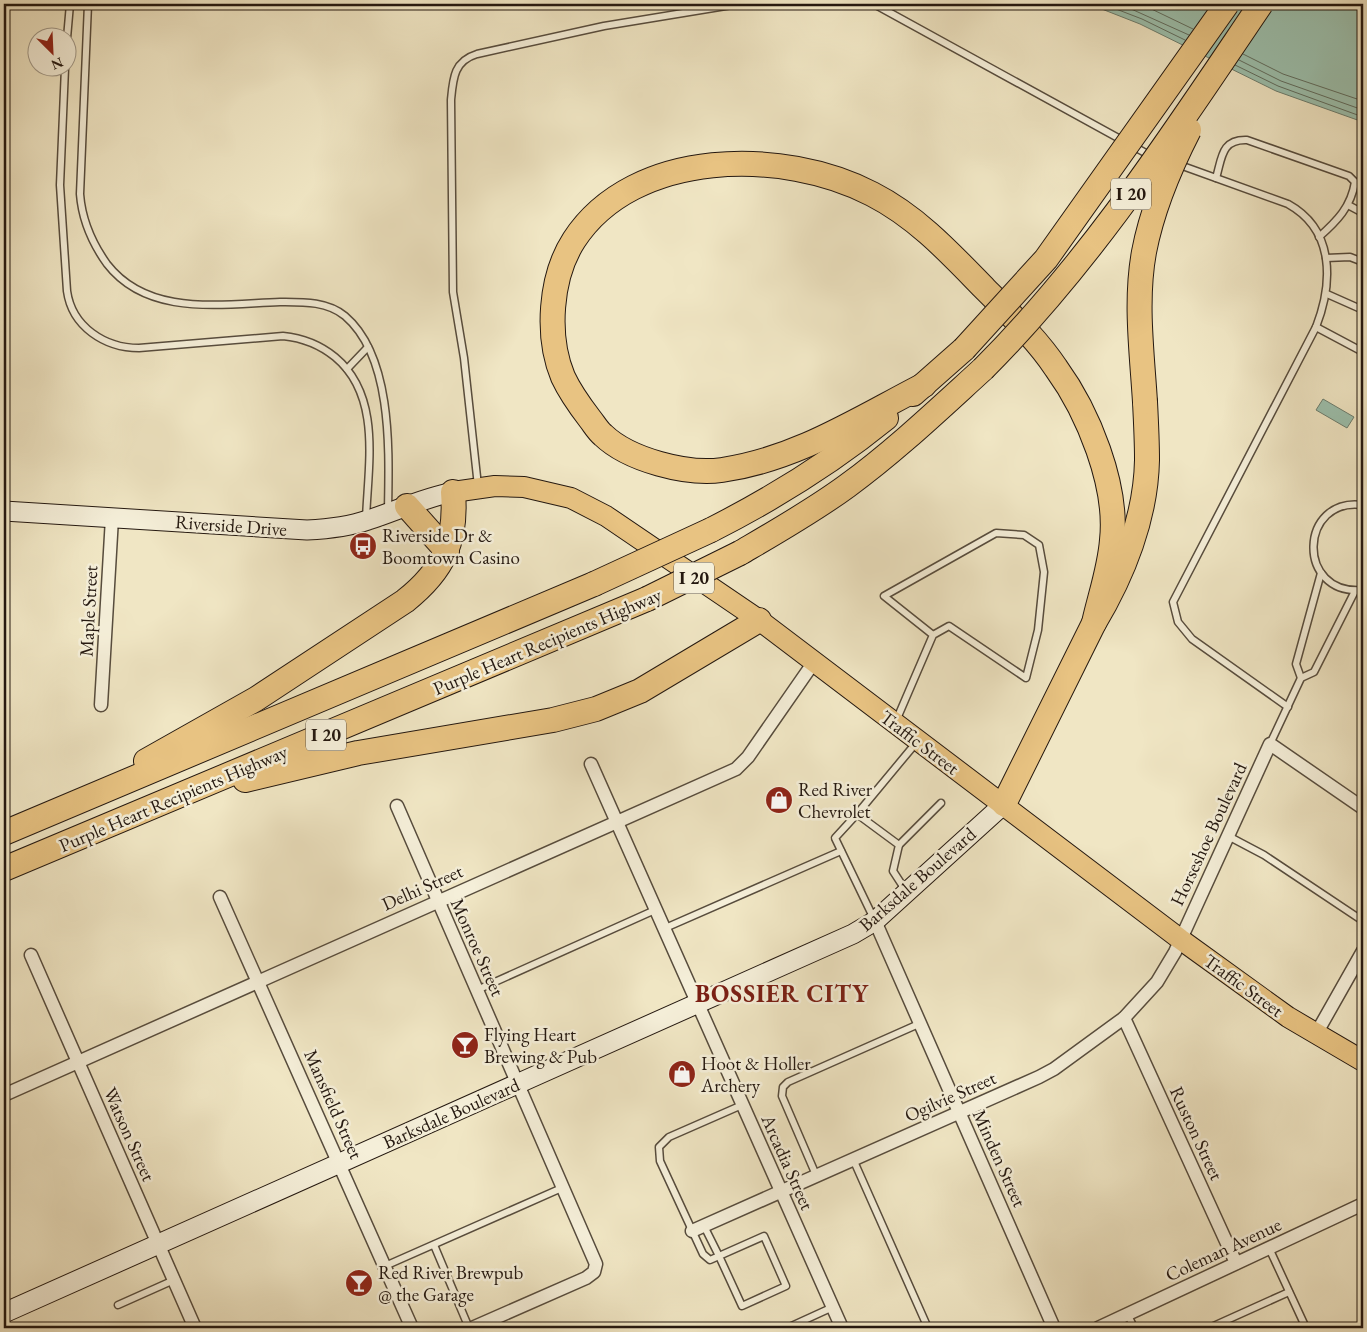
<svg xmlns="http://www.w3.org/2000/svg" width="1367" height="1332" font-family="'EB Garamond',serif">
  <rect width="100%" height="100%" fill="#f0e6c4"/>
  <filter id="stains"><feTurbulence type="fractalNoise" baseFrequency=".004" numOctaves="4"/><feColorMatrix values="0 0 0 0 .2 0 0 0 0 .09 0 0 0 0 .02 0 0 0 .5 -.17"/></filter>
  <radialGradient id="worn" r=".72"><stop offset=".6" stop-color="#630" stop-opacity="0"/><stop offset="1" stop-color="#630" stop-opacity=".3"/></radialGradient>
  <g fill="#9cc0ad" stroke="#6c7d6e">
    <path d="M 1089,4 L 1363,4 L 1363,122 L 1276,91 L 1140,24 Z"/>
    <path d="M 1323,399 L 1354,417 L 1347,428 L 1316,410 Z"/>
  </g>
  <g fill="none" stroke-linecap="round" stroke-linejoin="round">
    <g stroke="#606c5e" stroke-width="1">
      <path d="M 1103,4 L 1142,19 L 1185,40"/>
      <path d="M 1120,4 L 1189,35"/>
      <path d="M 1141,4 L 1193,29"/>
      <path d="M 1243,54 L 1283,74 L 1363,101"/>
      <path d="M 1239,60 L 1281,81 L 1363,110"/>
      <path d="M 1235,65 L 1278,86 L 1363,117"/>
    </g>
    <g stroke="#574c3d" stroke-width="9">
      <g id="lane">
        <path d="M 88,4 L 80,194 C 82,220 92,243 107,264 C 148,317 221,304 280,302 C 302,302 327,301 345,316 C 393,357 389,452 388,510"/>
        <path d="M 874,4 L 1151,156"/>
        <path d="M 67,38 L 70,4"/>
        <path d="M 65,68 L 60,185 L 67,291 C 72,327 105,348 139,348 L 283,336 C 303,338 319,344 335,357 C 382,396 368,465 366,519"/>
        <path d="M 1177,164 L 1288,204 C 1335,230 1333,283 1316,327 L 1173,602 L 1178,622 L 1192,639 L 1288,707"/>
        <path d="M 1216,178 C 1222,158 1221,139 1247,140 L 1349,176 L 1355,182 C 1351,207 1337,221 1319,237"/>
        <path d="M 1348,205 L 1363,213"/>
        <path d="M 1326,258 L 1350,257 L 1363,262"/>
        <path d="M 1327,294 L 1363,310"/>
        <path d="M 1316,327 L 1363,352"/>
        <path d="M 347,369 L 368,347"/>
        <path d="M 478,486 L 464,358 L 453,292 L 451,100 C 453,78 454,61 477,54 L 604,26 L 738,4"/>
        <path d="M 1363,505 C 1299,496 1295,596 1363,590"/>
        <path d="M 1301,678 L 1296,664 L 1321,573"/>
        <path d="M 896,721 L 933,635 L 884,596 L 996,533 L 1024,535 L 1039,545 L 1044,572 L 1038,630 L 1026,678 L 949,626 L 933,635"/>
        <path d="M 1270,744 L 1301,678 L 1314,672 L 1355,591"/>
        <path d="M 857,814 L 835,838 L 874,919"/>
        <path d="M 1228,836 L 1264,855 L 1363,921"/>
        <path d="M 899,845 L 941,803"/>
        <path d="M 906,891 L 893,871 L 899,845 L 857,814 L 916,743"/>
        <path d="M 663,929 L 841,851"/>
        <path d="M 477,990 L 655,910"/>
        <path d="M 853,1159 L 928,1328"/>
        <path d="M 816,1175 L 782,1096 L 783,1087 L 788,1082 L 921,1023"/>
        <path d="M 704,1226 L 719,1256 L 710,1260 L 703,1254 L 660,1161 L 659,1147 L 669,1137 L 742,1105"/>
        <path d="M 764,1236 L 786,1286 L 742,1306 L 719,1256 Z"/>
        <path d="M 434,1245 L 469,1328"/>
        <path d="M 1269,1248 L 1306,1328"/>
        <path d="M 385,1266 L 564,1187"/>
        <path d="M 118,1305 L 174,1280"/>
        <path d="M 1128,1315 L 1134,1328"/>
        <path d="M 787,1328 L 833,1307"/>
        <path d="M 1209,1328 L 1289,1292"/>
      </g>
    </g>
    <g stroke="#574c3d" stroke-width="15">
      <g id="street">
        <path d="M 101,705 L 112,518"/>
        <path d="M 591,764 L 842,1328"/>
        <path d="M 397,806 L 596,1264 L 594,1272 L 586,1278 L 472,1328"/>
        <path d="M 220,897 L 412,1328"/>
        <path d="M 875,921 L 1054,1328"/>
        <path d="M 31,955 L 195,1328"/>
        <path d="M 1124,1018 L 1236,1263"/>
        <path d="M 1316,1034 L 1363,951"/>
        <path d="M 4,1095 L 736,769 L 748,757 L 814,662"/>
        <path d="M 692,1231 L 1039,1077 L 1054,1069 L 1124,1018 L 1157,982 L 1175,952 L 1270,744 L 1363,808"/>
        <path d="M 1098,1328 L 1363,1204"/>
      </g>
    </g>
    <g stroke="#241810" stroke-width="21">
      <g id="secondary">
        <path d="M 4,511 L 307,530 C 327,529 348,527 368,520 C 396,511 423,498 453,492"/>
        <path d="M 4,1313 L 853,934 L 875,921 L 1004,804"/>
      </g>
    </g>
    <g stroke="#241810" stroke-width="22">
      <path id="primary" d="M 453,492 L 495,486 L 524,487 L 571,498 L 606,516 L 759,620 L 1180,939 L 1288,1017 L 1363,1061"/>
    </g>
    <g stroke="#241810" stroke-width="26">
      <g id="highway">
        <path d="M 924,385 C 858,419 797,459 722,470 C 687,475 629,460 603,435 C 598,431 594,424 590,419 C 580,406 570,392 563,377 C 546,336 550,277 574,240 C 634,148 784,148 872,194 C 917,217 950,253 985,289 C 1010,314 1036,338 1056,368 C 1088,412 1118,485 1112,540 C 1110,568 1100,596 1094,623"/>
        <path d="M 913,394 L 964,349"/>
        <path d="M 407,506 L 447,551"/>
        <path d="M 711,530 C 772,499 832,462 886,418"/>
        <path d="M 740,553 C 776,532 813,511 847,486 C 895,451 939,409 983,369"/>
        <path d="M 146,761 L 256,699 L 405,601 C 444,570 457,541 453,492"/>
        <path d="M 245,780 L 358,753 L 553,720 L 596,709 L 640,691 L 759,620"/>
        <path d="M 1004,804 L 1094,623 C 1123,575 1146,517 1147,460 C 1147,441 1146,421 1145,402"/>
        <path d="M 4,833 L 594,584"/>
        <path d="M 4,869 L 647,599"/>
      </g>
    </g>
    <use href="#lane" stroke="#f5efd9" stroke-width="6"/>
    <use href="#street" stroke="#f5efd9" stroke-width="12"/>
    <use href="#secondary" stroke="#f5efd9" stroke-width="19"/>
    <use href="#primary" stroke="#e8c382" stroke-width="20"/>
    <use href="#highway" stroke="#e8c382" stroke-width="24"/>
    <g stroke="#241810" stroke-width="26" stroke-linecap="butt">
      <g id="highway-bridge">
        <path d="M 964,349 L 1046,259 L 1227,4"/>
        <path d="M 983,369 C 1092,260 1175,131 1261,4"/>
        <path d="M 1145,402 C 1142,353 1135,301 1144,252 C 1152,210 1169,169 1189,130"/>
        <path d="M 594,584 L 711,530"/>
        <path d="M 647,599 L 740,553"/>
      </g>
    </g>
    <use href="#highway-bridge" stroke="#e8c382" stroke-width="24"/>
  </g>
  <defs>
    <g id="bus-disc" transform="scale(1.4375)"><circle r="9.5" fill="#8f2418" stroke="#f5efd9"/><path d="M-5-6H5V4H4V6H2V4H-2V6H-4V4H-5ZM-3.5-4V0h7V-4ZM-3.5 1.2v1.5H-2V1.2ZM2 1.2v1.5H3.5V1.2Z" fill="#fff"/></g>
    <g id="shop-disc" transform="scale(1.4375)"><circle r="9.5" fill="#8f2418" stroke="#f5efd9"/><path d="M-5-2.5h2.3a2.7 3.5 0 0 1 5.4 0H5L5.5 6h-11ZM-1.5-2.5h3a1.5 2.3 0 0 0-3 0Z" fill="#fff"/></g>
    <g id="bar-disc" transform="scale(1.4375)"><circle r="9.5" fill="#8f2418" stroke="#f5efd9"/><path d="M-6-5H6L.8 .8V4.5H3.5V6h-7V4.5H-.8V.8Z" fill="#fff"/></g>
  </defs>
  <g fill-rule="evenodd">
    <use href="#bus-disc" x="363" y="546"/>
    <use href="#shop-disc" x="779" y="800"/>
    <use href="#bar-disc" x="465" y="1045"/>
    <use href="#shop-disc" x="682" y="1074"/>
    <use href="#bar-disc" x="359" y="1283"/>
  </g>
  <g text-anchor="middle" stroke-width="5" stroke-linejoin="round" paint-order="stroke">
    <g fill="#f5efd9" stroke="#63584c" stroke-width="1">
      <rect x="1111" y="178.5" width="40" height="31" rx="4"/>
      <rect x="674" y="562.5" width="40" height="31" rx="4"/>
      <rect x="306" y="719.5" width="40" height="31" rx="4"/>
    </g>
    <g font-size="18" font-weight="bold" fill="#241810">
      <text x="1131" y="200">I 20</text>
      <text x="694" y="584">I 20</text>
      <text x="326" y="741">I 20</text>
    </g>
    <g font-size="19" fill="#241810" stroke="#f5efd9">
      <text transform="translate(231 525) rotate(4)" y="7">Riverside Drive</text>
      <text transform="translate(88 611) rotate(-87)" y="7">Maple Street</text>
      <text transform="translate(547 641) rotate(-23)" y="7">Purple Heart Recipients Highway</text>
      <text transform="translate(920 742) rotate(37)" y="7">Traffic Street</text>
      <text transform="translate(173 798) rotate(-23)" y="7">Purple Heart Recipients Highway</text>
      <text transform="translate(1208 834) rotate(-65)" y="7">Horseshoe Boulevard</text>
      <text transform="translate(917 879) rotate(-41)" y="7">Barksdale Boulevard</text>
      <text transform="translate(422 887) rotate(-24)" y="7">Delhi Street</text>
      <text transform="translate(478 947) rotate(66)" y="7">Monroe Street</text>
      <text transform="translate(1244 985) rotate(36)" y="7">Traffic Street</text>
      <text transform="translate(950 1096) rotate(-24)" y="7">Ogilvie Street</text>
      <text transform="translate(334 1104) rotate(66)" y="7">Mansfield Street</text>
      <text transform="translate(451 1113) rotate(-24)" y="7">Barksdale Boulevard</text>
      <text transform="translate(1197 1133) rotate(65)" y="7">Ruston Street</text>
      <text transform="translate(130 1134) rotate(66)" y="7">Watson Street</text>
      <text transform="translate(1000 1158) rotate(66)" y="7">Minden Street</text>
      <text transform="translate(788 1162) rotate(66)" y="7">Arcadia Street</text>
      <text transform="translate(1223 1249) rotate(-25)" y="7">Coleman Avenue</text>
    </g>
    <g font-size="19" fill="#241810" stroke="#f5efd9" text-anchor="start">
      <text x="382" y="542">Riverside Dr &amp;<tspan x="382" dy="22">Boomtown Casino</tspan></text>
      <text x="798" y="796">Red River<tspan x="798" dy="22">Chevrolet</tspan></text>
      <text x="484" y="1041">Flying Heart<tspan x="484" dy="22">Brewing &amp; Pub</tspan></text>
      <text x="701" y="1070">Hoot &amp; Holler<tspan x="701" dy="22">Archery</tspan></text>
      <text x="378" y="1279">Red River Brewpub<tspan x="378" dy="22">@ the Garage</tspan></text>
    </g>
    <g font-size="24" font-weight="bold" letter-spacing="1" fill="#7a1f14" stroke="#f5efd9">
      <text x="782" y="1002">BOSSIER CITY</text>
    </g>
  </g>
  <rect width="1367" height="1332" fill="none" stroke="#f0e6c4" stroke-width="20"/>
  <rect x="5" y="5" width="1357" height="1322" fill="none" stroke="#241810" stroke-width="2.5"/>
  <rect x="10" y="10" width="1347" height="1312" fill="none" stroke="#241810"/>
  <g transform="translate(52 52) rotate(156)"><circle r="24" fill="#f5efd9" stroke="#a19989"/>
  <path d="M0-4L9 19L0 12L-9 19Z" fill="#8f2418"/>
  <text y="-8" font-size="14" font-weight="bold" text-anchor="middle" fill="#241810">N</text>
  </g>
  <rect width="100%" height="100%" filter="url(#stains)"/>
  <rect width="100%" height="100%" fill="url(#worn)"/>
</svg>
